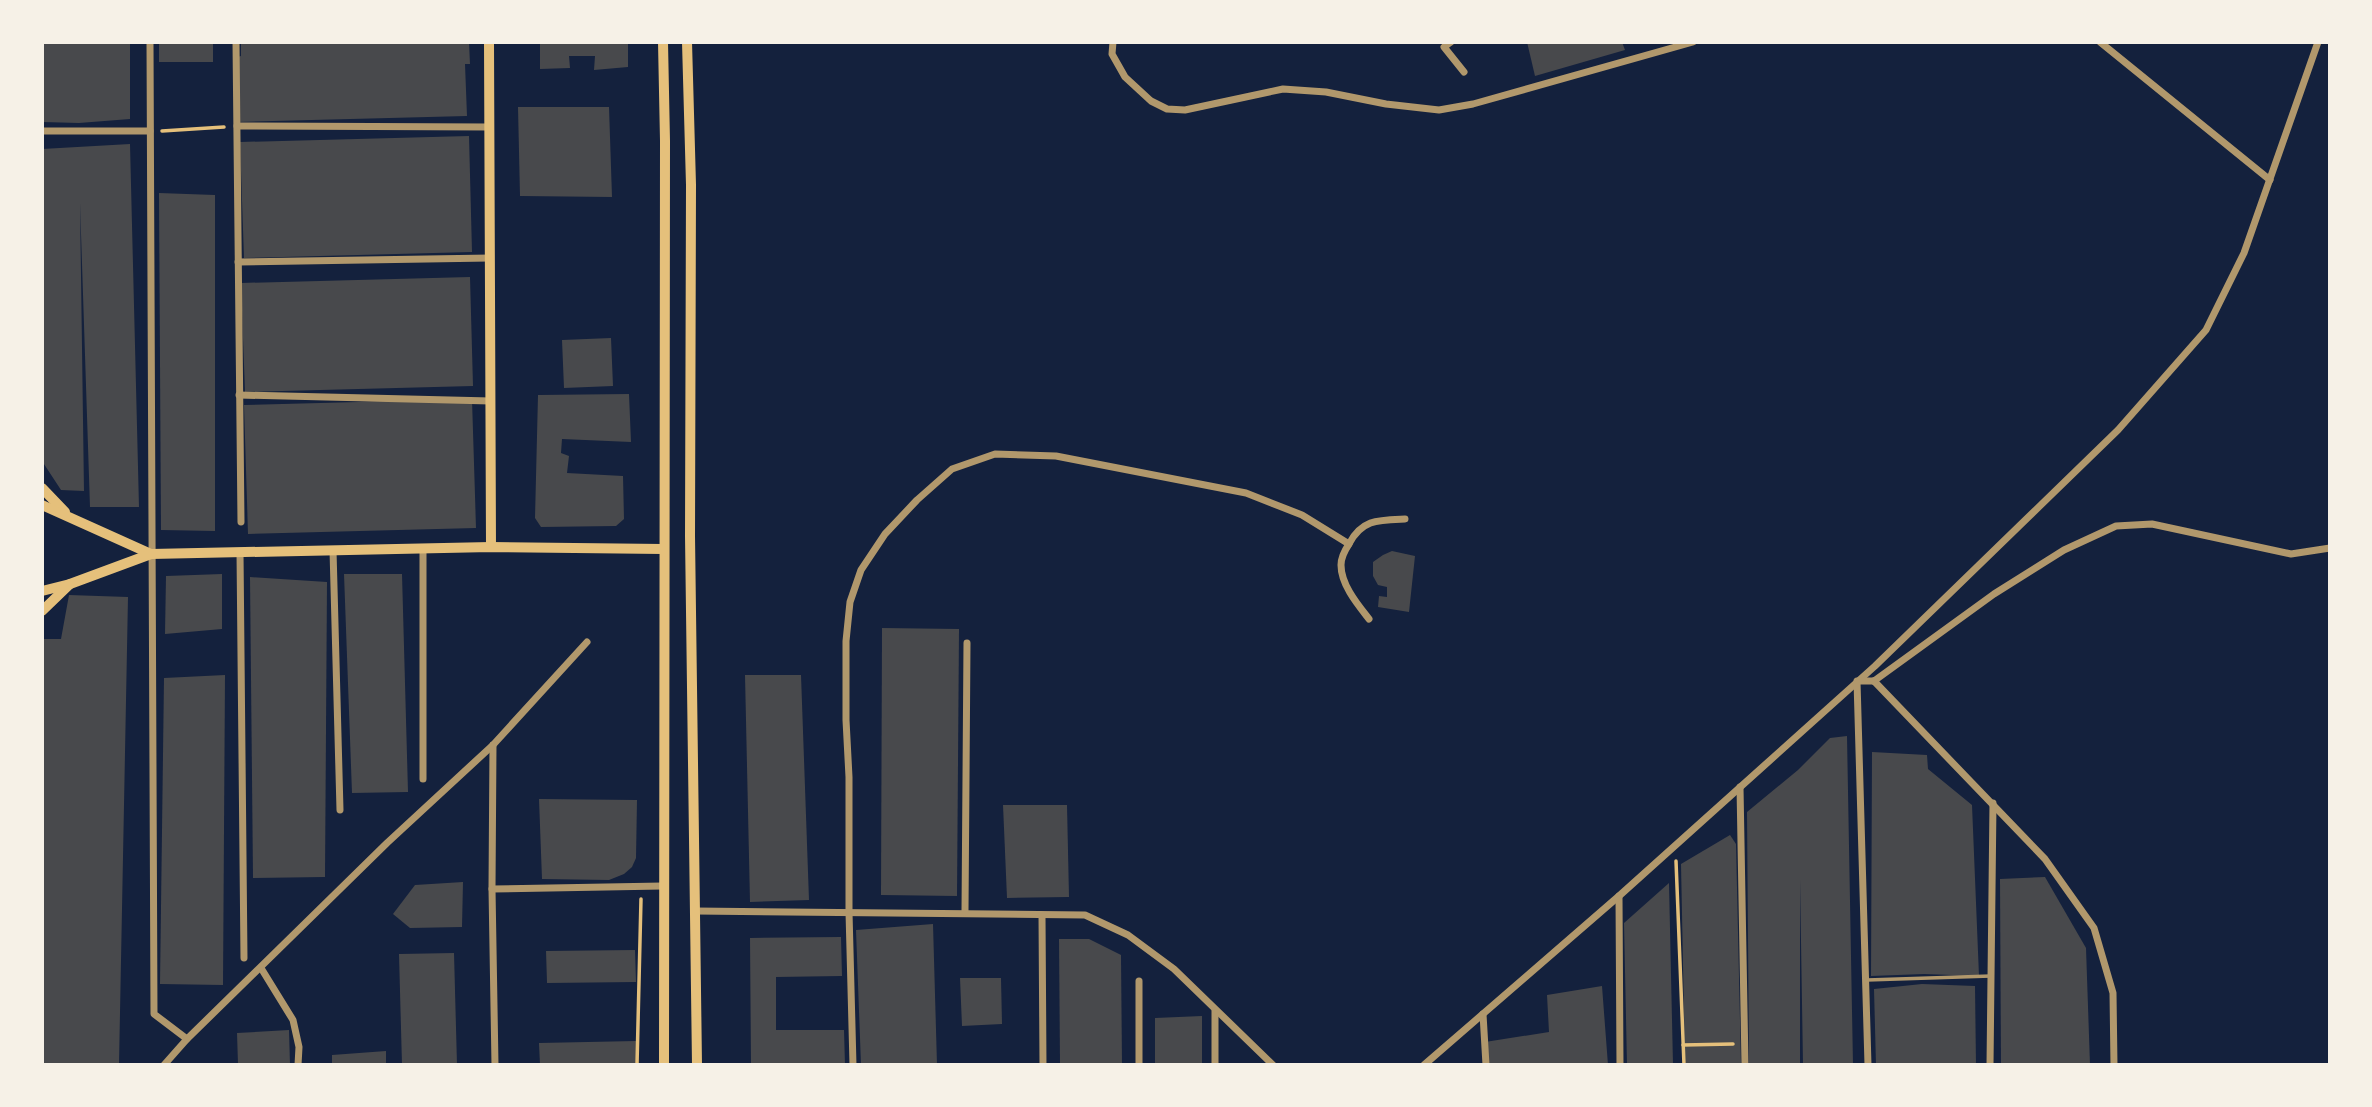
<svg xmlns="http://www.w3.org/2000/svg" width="2372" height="1107" font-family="Karla,sans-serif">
  <rect width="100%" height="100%" fill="#14213d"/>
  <g fill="#48494c">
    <path d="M 42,42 L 130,42 L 130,119 L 79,123 L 42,122 Z"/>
    <rect x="159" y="42" width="54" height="20"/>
    <path d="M 241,42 L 469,42 L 470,64 L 465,64 L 467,116 L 238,122 L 237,57 L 241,56 Z"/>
    <path d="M 540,42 L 628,42 L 628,67 L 594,70 L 595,56 L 569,56 L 570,68 L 540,69 Z"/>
    <path d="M 1527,42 L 1622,42 L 1625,50 L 1535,76 Z"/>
    <path d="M 518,107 L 609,107 L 612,197 L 520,196 Z"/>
    <path d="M 469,136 L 472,252 L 244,258 L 240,142 Z"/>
    <path d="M 130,144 L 139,507 L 90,507 L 80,203 L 84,491 L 61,490 L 42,461 L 42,149 Z"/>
    <path d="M 159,193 L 215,195 L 215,531 L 161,530 Z"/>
    <path d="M 470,277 L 473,386 L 245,392 L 241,283 Z"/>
    <path d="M 611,338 L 613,386 L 564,388 L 562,340 Z"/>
    <path d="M 629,394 L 631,442 L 562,439 L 561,453 L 569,456 L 567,473 L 623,476 L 624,519 L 616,526 L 541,527 L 535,518 L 538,395 Z"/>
    <path d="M 472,399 L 476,528 L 248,534 L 244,405 Z"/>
    <path d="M 1392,551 L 1415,556 L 1409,612 L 1378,607 L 1379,596 L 1387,597 L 1387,587 L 1378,585 L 1373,576 L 1373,562 L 1383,555 Z"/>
    <path d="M 222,574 L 222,629 L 165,634 L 166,576 Z"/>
    <path d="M 344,574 L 402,574 L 408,792 L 352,793 Z"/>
    <path d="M 250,577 L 327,582 L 325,877 L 253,878 Z"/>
    <path d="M 69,595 L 128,597 L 119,1065 L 42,1065 L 42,639 L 61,639 Z"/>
    <path d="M 882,628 L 959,629 L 957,896 L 881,895 Z"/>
    <path d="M 225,675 L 223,985 L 160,984 L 164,678 Z"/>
    <path d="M 745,675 L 801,675 L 809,900 L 750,902 Z"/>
    <path d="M 1847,736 L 1853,1065 L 1803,1065 L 1800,880 L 1800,1065 L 1749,1065 L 1747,812 L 1798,770 L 1830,738 Z"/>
    <path d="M 1872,752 L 1927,755 L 1928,769 L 1972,805 L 1979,976 L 1924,974 L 1871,976 Z"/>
    <path d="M 539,799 L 637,800 L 636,858 L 632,867 L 624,874 L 609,880 L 542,879 Z"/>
    <path d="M 1003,805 L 1067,805 L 1069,897 L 1007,898 Z"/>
    <path d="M 1730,835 L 1736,844 L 1741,1065 L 1685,1065 L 1681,864 Z"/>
    <path d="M 2045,877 L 2086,948 L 2090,1065 L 2001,1065 L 2000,879 Z"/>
    <path d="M 463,882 L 462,927 L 410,928 L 393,914 L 415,885 Z"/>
    <path d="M 1669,883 L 1673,1065 L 1627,1065 L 1624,923 Z"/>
    <path d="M 933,924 L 937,1065 L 861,1065 L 856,930 Z"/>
    <path d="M 841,937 L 842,976 L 776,977 L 776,1030 L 844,1030 L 845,1065 L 751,1065 L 750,938 Z"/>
    <path d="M 1059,939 L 1089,939 L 1121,955 L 1122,1065 L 1060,1065 Z"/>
    <path d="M 635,950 L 636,982 L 547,983 L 546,951 Z"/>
    <path d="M 454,953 L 457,1065 L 402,1065 L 399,954 Z"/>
    <path d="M 960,978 L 1001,978 L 1002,1024 L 962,1026 Z"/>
    <path d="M 1922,984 L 1975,986 L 1976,1065 L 1876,1065 L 1874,989 Z"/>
    <path d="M 1602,986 L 1608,1065 L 1487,1065 L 1485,1042 L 1549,1032 L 1547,995 Z"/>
    <path d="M 1202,1016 L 1202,1065 L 1155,1065 L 1155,1018 Z"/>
    <path d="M 289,1030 L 290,1065 L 238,1065 L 237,1033 Z"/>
    <path d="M 636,1041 L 636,1065 L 540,1065 L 539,1043 Z"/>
    <path d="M 386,1051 L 386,1065 L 332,1065 L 332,1055 Z"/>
  </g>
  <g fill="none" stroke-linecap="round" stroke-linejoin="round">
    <g stroke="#e5c07b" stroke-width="3.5">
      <path d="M 162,131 L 224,127"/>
      <path d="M 1676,861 L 1684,1065"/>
      <path d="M 1683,1045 L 1733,1044"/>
      <path d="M 637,1065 L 641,899"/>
    </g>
    <path stroke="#b1986c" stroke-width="3.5" d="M 1867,980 L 1991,976"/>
    <g stroke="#b1986c" stroke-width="7">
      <path d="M 150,42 L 154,1014 L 187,1039"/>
      <path d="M 236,42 L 241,522"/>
      <path d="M 1113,42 L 1112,54 L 1125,77 L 1151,101 L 1167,109 L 1185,110 L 1283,89 L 1326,92 L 1386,104 L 1439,110 L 1473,104 L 1693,42"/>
      <path d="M 1451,42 L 1444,47 L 1464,72"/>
      <path d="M 2100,42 L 2270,180"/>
      <path d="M 237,126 L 489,127"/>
      <path d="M 42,131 L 150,131"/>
      <path d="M 238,262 L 490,258"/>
      <path d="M 239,395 L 491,401"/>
      <path d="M 333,550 L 340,810"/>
      <path d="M 240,552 L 244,958"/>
      <path d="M 1369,619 C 1358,605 1341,585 1341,565 C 1341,558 1345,550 1349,544 C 1362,519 1379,520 1405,519"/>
      <path d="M 1874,681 L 1994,594 L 2064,550 L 2116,526 L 2152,524 L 2291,554 L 2330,548"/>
      <path d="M 1874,681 L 2045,859 L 2094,928 L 2113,993 L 2114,1065"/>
      <path d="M 493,745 L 492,889 L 495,1065"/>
      <path d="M 423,779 L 423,548"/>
      <path d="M 1740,787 L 1745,1065"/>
      <path d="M 492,889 L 662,886"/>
      <path d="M 1619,896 L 1620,1065"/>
      <path d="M 696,911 L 1085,915 L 1128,935 L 1174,969 L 1273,1065"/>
      <path d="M 965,912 L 967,643"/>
      <path d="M 1042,915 L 1043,1065"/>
      <path d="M 261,968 L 293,1020 L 299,1047 L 298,1065"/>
      <path d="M 1139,981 L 1139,1065"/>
      <path d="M 1483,1014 L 1486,1065"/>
      <path d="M 164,1065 L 187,1039 L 387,843 L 493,745 L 587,642"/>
      <path d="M 853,1065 L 849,912 L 849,777 L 846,720 L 846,641 L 850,602 L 861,570 L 885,534 L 917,500 L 952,469 L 995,454 L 1056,456 L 1246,493 L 1302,515 L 1349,544"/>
      <path d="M 1215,1065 L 1215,1011"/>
      <path d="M 1424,1065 L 1619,896 L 1875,666 L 2118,430 L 2206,330 L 2244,253 L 2318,42"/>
      <path d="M 1868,1065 L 1857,681 L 1874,681"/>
      <path d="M 1990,1065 L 1993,803"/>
    </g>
    <g stroke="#e5c07b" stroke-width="10">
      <path d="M 489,42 L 491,547"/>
      <path d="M 663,42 L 665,141 L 664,1065"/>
      <path d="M 687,42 L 691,185 L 690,536 L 697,1065"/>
      <path d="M 42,488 L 65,512"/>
      <path d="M 42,505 L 151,554"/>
      <path d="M 42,591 L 70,584 L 151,554 L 491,547 L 663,549"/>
      <path d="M 42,611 L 70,584"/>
    </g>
  </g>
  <rect width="2372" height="1107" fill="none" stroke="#f6f1e7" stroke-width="88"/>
</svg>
